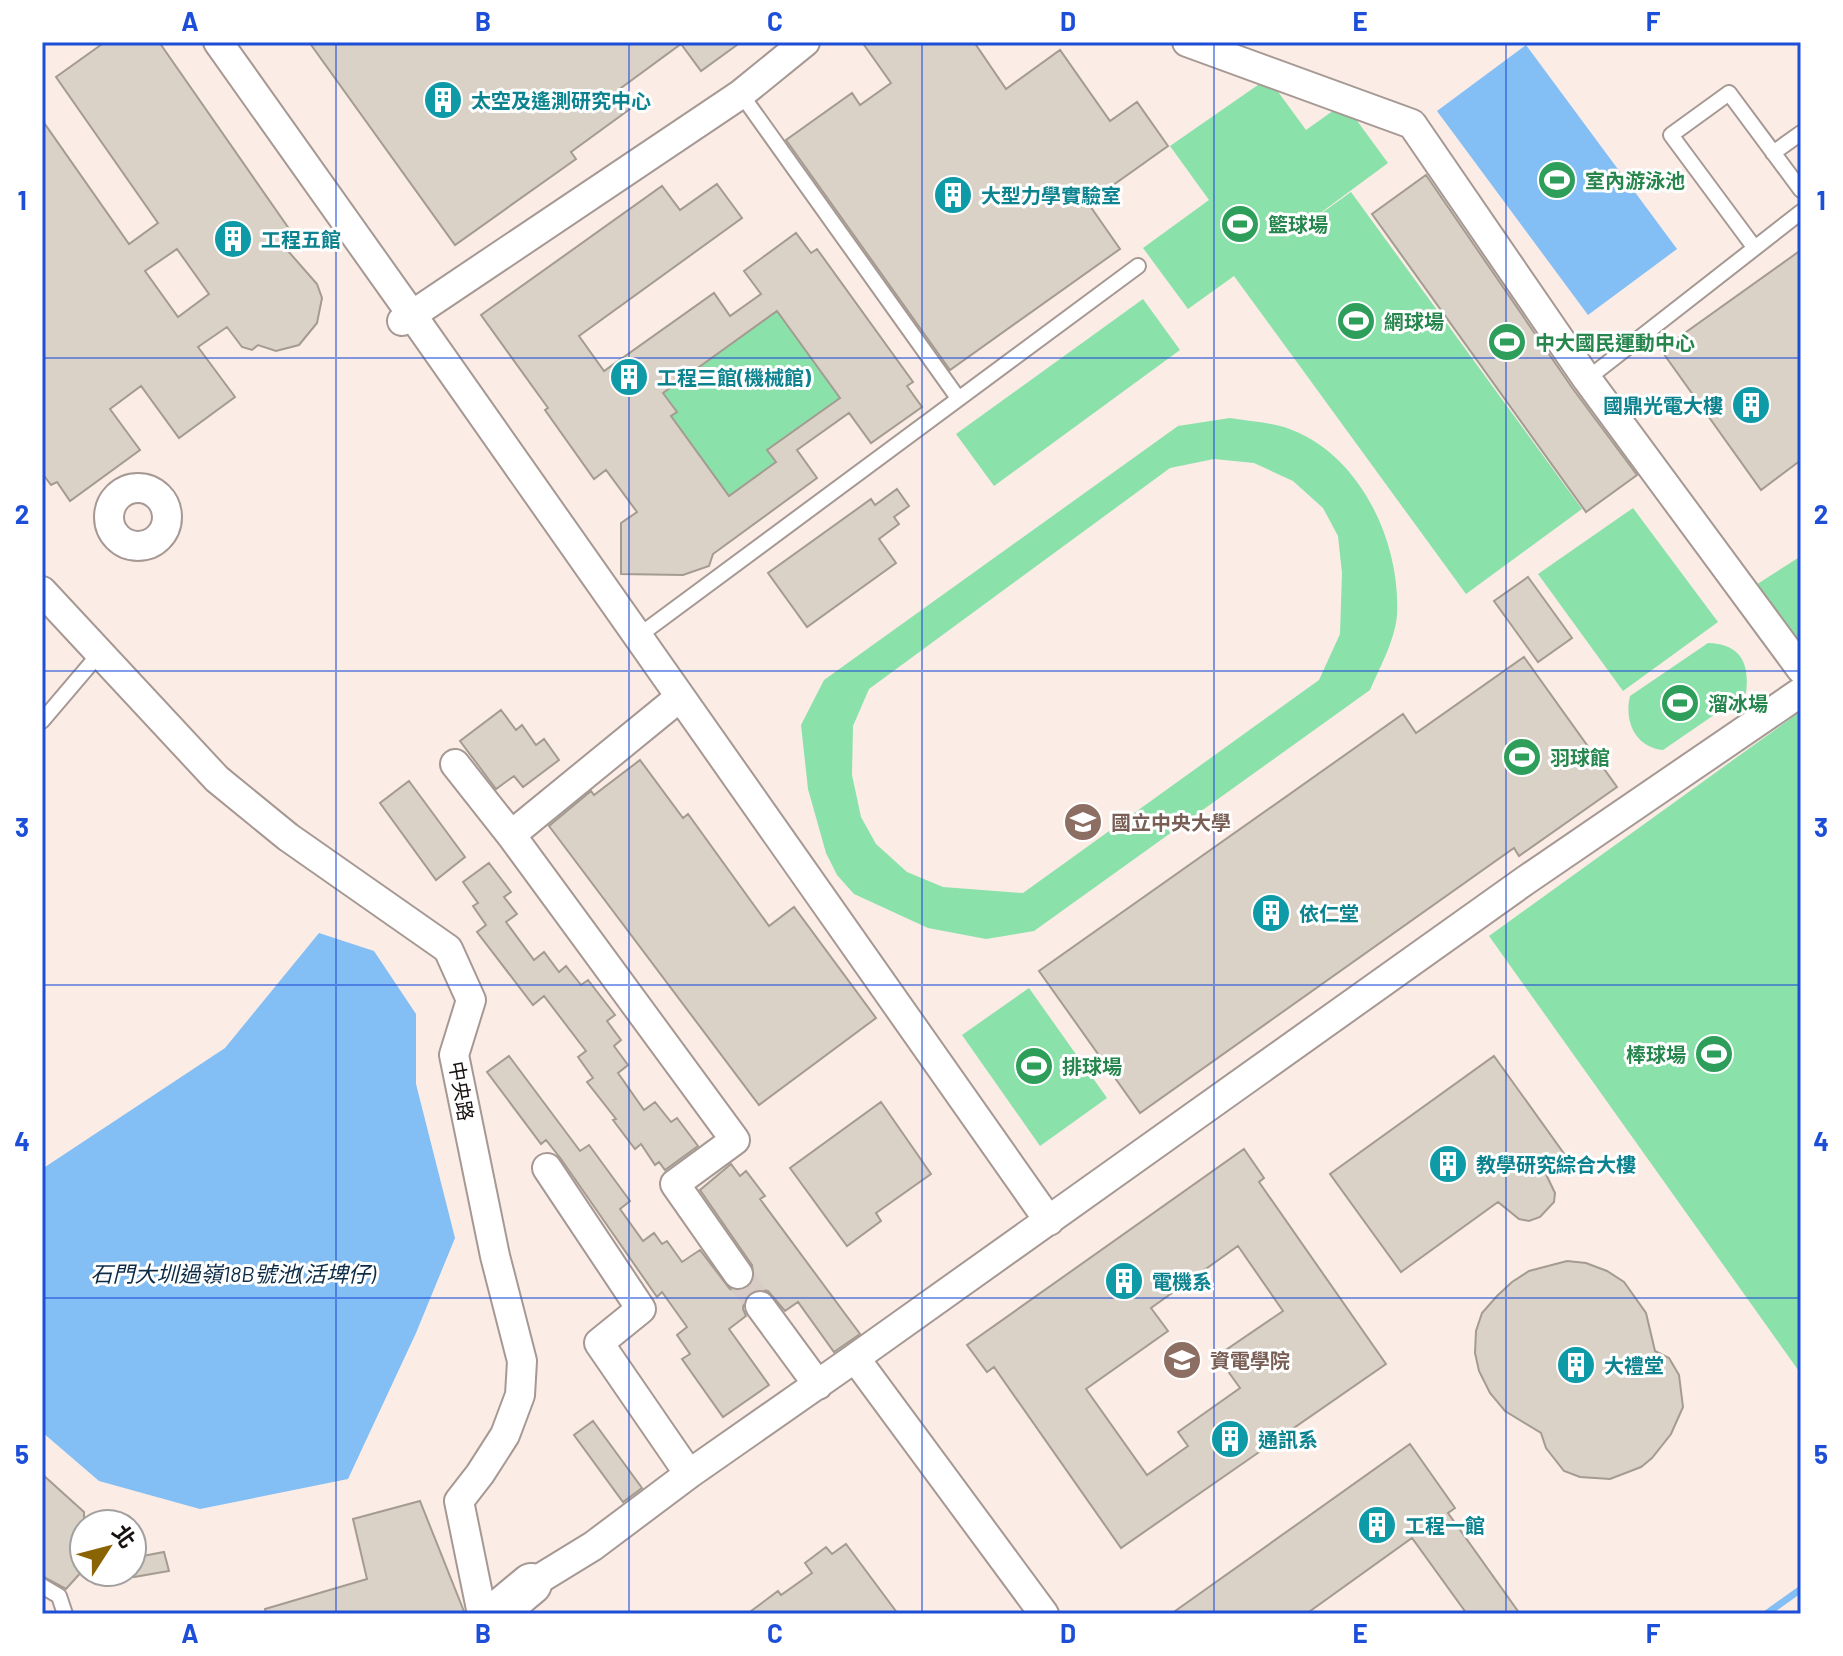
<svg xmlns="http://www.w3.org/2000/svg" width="1843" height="1656" viewBox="0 0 1843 1656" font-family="Barlow,'Noto Sans TC',sans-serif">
	<rect width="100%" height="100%" fill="#fbece6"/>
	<path fill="#8ae1a9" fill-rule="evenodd" d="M1268,78L1306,130L1344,103L1388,163L1277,245L1351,192L1582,509L1466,594L1234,276L1188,309L1143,248L1209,200L1170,146Z
		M1143,299L1180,350L994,486L956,434Z
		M777,311L840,398L768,450L776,462L718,504L723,488L671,416L677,411L670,402L653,401Z
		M1230,418C1247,421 1267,422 1284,427C1359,451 1401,541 1397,615C1395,640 1380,667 1370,690L1034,931L986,939L928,928L854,894L837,875L826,853L808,789L801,725L824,680L1178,426ZM1214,459L1254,463L1293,481L1323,508L1338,536L1342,573L1340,634L1319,680L1023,893L943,887L907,872L876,844L861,817L852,775L853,726L869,689L1170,468Z
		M1633,508L1718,622L1623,691L1538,574Z
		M1801,556V670L1745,592Z
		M1708,643C1740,644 1750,662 1746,693L1663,750C1635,747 1624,721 1630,696Z
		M1801,711V1374L1489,936Z
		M1029,988L1107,1098L1040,1146L962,1035Z"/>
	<path fill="#83bef4" d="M1526,45L1677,249L1588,315L1437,111Z
		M319,933L374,951L416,1014V1084L455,1238L416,1333L348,1479L200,1509L99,1481L42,1432V1169L225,1048Z"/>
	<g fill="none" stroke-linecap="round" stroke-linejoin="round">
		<path stroke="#83bef4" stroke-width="7" d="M1766,1614L1801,1589"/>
	</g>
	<path fill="#dbd2c7" stroke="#a49b91" stroke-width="2" fill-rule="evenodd" d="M105,42H159L299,243L288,251L317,284L322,298L317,323L299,345L276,351L258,345L252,350L242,347L227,327L198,347L235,397L179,438L141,386L110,409L140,450L70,501L57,482L51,485L42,473V120L129,244L158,223L56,77ZM177,249L209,294L178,317L145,271Z
		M309,42H741L701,71L681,44L621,88L634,106L571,152L576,159L455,245Z
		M862,42H974L1006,89L1060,50L1110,121L1137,102L1168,146L1088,203L1120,249L950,370L786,140L852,93L860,105L891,83Z
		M1426,175L1573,389L1637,475L1586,512L1372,214Z
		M717,184L742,218L579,336L604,371L714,293L730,316L761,294L744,271L796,233L811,253L817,249L913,382L907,386L922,407L871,443L849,413L797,450L817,478L713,554L709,566L683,575L621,574V523L637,512L606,470L594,479L545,410L548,408L481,315L662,186L680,210ZM777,311L840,398L767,450L776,462L729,496L671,416L677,412L663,393Z
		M1801,250V460L1761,490L1661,350Z
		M897,489L909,506L894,517L899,524L879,539L896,563L807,627L768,573L871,499L875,505Z
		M1528,577L1572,638L1538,662L1494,601Z
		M1524,657L1617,787L1519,856L1514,848L1140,1113L1039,971L1403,714L1416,733Z
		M501,710L516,730L522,725L536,745L544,739L559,760L523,787L514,776L496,789L460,741Z
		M640,760L683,818L688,814L769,926L794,907L876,1018L759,1105L549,826L591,791L594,795Z
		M409,781L465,857L436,880L380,803Z
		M489,863L511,892L504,897L517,914L506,922L534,960L544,952L559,972L566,966L581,985L588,980L615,1015L607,1021L621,1040L614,1046L628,1065L618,1073L644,1110L655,1102L671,1122L677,1118L698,1146L665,1170L659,1162L655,1165L641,1144L635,1149L613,1120L616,1119L587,1082L593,1078L578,1057L586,1051L544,996L533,1005L477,932L486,925L473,906L478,903L463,882Z
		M509,1056L580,1151L589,1145L630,1201L620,1209L643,1241L654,1233L662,1244L667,1241L682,1262L700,1250L730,1289L739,1291L747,1288L754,1280L752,1265L700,1190L731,1164L740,1176L746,1171L765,1196L760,1199L860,1334L834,1352L798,1302L785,1311L768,1291L759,1289L751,1292L744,1300L743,1309L746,1316L729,1329L769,1385L723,1417L682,1359L690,1354L677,1335L687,1327L662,1292L657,1297L561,1159L546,1140L541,1144L487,1072Z
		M1494,1056L1565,1155L1544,1170L1555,1193L1554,1202L1540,1217L1529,1221L1519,1219L1498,1202L1401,1272L1330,1174Z
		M881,1102L931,1174L876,1213L881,1221L847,1246L790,1168Z
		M1244,1149L1264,1178L1259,1182L1386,1364L1121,1548L994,1367L987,1372L967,1345ZM1238,1246L1283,1311L1217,1356L1240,1388L1178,1432L1188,1446L1147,1475L1086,1389L1168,1331L1151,1308Z
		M1567,1261L1586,1263L1607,1271L1624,1282L1646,1313L1655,1351L1669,1358L1679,1375L1683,1407L1671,1434L1652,1458L1641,1467L1610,1479L1580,1477L1564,1471L1546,1448L1541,1433L1505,1411L1490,1393L1479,1371L1475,1353L1476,1331L1482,1313L1497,1296L1512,1282L1529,1271Z
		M593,1421L642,1488L623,1502L574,1435Z
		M1410,1444L1455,1508L1448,1513L1520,1614H1467L1412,1538L1306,1614H1171Z
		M42,1474L84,1512V1569L66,1589L42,1576Z
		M420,1501L465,1614H266L265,1609L367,1579L353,1519Z
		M846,1544L898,1614H747L778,1591L781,1595L812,1573L805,1563L826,1547L832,1554Z
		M164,1552L169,1571L134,1577L132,1558Z"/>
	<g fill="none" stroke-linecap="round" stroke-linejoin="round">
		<path stroke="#d9cbc6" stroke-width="28" stroke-dasharray="28 14" stroke-linecap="butt" d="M738,1274L760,1306"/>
		<defs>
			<path id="lane" d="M741,94L958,398
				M1773,153L1801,133
				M1754,247L1671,135L1729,93L1801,190
				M1587,379L1801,212
				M637,637L1138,266
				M42,721L99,654
				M42,1586L59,1596L65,1614"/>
			<path id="street" d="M218,42L412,315L402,321
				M805,42L741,94L412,315L1049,1221
				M1187,42L1412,124L1587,379L1801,669
				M109 517a29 29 0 1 1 58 0a29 29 0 1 1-58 0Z
				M42,591L217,779L288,837L448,949L471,1000L454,1055L495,1256L522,1361L520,1395L505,1435L480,1474L459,1501L482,1614
				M455,764L511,835L680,697
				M511,835L735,1140L675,1184L738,1274
				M547,1168L641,1309L599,1343L689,1474
				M760,1306L818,1385
				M531,1584L593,1546L689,1474L855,1358
				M1044,1614L855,1358L1526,880L1801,692"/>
			<path id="secondary" d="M495,1614L531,1584"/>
		</defs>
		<use href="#lane" stroke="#a69893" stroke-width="18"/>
		<use href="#street" stroke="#a69893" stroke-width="32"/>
		<use href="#secondary" stroke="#a69893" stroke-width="44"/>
		<use href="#lane" stroke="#fff" stroke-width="14"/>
		<use href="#street" stroke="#fff" stroke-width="28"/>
		<use href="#secondary" stroke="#fff" stroke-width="40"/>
	</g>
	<path fill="none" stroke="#1d4ed8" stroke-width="2" stroke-opacity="0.55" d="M336,42V1614M629,42V1614M922,42V1614M1214,42V1614M1506,42V1614M42,358H1801M42,671H1801M42,985H1801M42,1298H1801"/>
	<defs>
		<symbol id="building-disc" viewBox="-11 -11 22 22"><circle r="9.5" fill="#0f9aa8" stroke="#fff"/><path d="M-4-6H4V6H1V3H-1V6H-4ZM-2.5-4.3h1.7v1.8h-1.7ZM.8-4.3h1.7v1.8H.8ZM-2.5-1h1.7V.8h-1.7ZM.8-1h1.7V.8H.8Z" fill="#fff"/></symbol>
		<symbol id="stadium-disc" viewBox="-11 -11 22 22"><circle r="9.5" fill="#2e9e5b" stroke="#fff"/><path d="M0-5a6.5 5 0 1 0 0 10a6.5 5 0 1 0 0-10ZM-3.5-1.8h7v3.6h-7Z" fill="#fff"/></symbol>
		<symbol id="university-disc" viewBox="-11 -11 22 22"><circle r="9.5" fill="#8d6e63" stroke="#fff"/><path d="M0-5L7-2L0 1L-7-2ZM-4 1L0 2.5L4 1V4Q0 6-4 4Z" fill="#fff"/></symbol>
	</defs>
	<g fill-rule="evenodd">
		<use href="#building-disc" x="421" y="78" width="44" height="44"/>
		<use href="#stadium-disc" x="1535" y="158" width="44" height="44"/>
		<use href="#building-disc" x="931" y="173" width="44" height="44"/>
		<use href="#stadium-disc" x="1218" y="202" width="44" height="44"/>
		<use href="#building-disc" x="211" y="217" width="44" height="44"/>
		<use href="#stadium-disc" x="1334" y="299" width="44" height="44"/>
		<use href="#stadium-disc" x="1485" y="320" width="44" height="44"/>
		<use href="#building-disc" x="607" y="355" width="44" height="44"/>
		<use href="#building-disc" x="1729" y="383" width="44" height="44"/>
		<use href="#stadium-disc" x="1658" y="681" width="44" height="44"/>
		<use href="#stadium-disc" x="1500" y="735" width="44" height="44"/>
		<use href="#university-disc" x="1061" y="800" width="44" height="44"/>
		<use href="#building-disc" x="1249" y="891" width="44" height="44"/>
		<use href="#stadium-disc" x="1692" y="1032" width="44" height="44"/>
		<use href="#stadium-disc" x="1012" y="1044" width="44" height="44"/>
		<use href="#building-disc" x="1426" y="1142" width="44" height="44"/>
		<use href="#building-disc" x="1102" y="1259" width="44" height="44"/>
		<use href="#university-disc" x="1160" y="1338" width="44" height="44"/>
		<use href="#building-disc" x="1554" y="1343" width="44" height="44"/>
		<use href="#building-disc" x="1208" y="1417" width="44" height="44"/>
		<use href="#building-disc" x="1355" y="1503" width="44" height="44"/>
	</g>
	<g text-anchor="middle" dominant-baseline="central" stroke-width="6" stroke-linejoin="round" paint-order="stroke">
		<g font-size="20" font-weight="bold" fill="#0d838f" stroke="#fff" text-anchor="start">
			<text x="471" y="100">太空及遙測研究中心</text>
			<text x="981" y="195">大型力學實驗室</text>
			<text x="261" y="239">工程五館</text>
			<text x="657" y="377">工程三館(機械館)</text>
			<text x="1723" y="405" text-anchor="end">國鼎光電大樓</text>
			<text x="1299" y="913">依仁堂</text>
			<text x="1476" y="1164">教學研究綜合大樓</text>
			<text x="1152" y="1281">電機系</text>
			<text x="1604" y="1365">大禮堂</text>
			<text x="1258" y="1439">通訊系</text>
			<text x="1405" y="1525">工程一館</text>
		</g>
		<g font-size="20" font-weight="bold" fill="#27864d" stroke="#fff" text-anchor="start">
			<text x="1585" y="180">室內游泳池</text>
			<text x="1268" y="224">籃球場</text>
			<text x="1384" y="321">網球場</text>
			<text x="1535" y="342">中大國民運動中心</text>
			<text x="1708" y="703">溜冰場</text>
			<text x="1550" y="757">羽球館</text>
			<text x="1686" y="1054" text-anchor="end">棒球場</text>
			<text x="1062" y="1066">排球場</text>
		</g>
		<g font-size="20" font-weight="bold" fill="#785e54" stroke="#fff" text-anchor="start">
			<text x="1111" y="822">國立中央大學</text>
			<text x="1210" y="1360">資電學院</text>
		</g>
		<g font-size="20" fill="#171210" stroke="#fff">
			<text transform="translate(462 1091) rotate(80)">中央路</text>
		</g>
		<g font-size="22" font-style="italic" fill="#0b2b46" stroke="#fff">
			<text x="233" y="1273">石門大圳過嶺18B號池(活埤仔)</text>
		</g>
	</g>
	<rect width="1843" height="1656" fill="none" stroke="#ffffff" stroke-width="88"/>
	<g transform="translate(108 1548) rotate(54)"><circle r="38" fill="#ffffff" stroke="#a2a09f" stroke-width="2"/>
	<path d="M0-6L14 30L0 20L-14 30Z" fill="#8a6403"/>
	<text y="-12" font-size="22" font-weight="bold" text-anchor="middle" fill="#171210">北</text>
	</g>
	<rect x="44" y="44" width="1755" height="1568" fill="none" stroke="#1d4ed8" stroke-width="3"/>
	<g font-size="26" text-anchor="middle" font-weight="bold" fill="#1d4ed8">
		<text x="190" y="31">A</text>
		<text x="483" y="31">B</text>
		<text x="775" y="31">C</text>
		<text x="1068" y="31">D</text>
		<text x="1360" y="31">E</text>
		<text x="1653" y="31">F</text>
		<text x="22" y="210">1</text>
		<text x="1821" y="210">1</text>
		<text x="22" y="524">2</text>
		<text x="1821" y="524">2</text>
		<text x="22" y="837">3</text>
		<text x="1821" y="837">3</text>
		<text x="22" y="1151">4</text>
		<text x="1821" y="1151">4</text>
		<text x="22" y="1464">5</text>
		<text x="1821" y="1464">5</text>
		<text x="190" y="1643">A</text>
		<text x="483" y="1643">B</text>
		<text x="775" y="1643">C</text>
		<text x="1068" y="1643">D</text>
		<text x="1360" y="1643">E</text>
		<text x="1653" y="1643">F</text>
	</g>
</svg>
